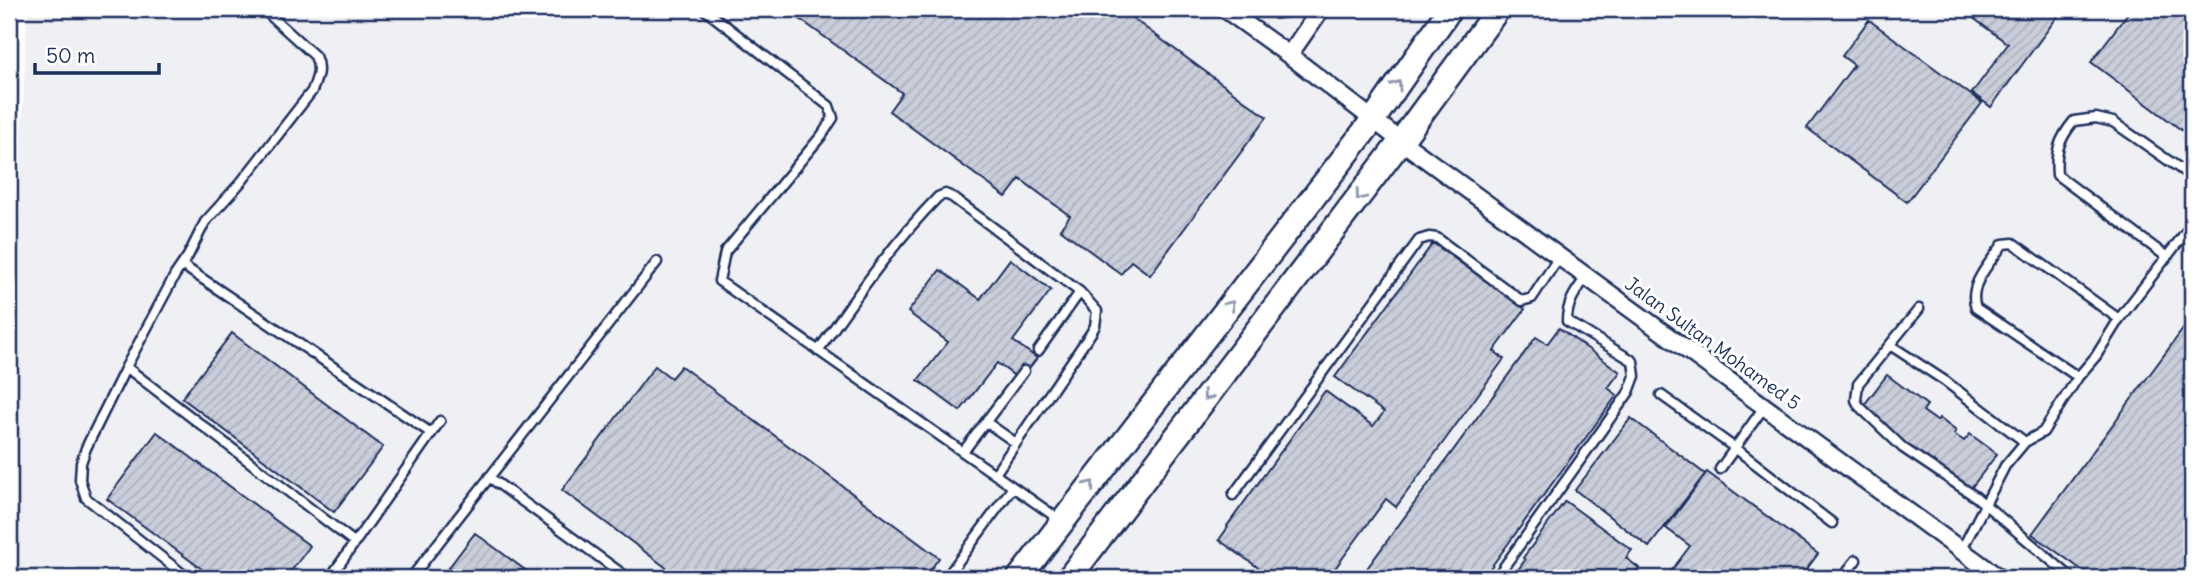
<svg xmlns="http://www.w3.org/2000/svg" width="2201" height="587" viewBox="0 0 2201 587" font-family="Delius,sans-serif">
	<defs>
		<pattern id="building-hatch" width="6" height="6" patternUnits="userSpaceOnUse" patternTransform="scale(1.75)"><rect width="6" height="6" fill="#caceda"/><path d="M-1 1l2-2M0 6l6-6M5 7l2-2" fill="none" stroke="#adb1be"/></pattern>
	</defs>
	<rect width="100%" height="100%" fill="#fff"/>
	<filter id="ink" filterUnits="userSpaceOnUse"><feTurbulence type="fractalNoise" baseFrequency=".0143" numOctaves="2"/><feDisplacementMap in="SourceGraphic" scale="14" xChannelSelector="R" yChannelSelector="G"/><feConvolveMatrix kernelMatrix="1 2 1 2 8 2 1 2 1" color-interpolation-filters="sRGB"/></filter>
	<g filter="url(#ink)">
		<path fill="#eff0f4" d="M27,9H2192V578H12L21,160Z"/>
		<path fill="url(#building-hatch)" stroke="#1b2f5e" stroke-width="2" d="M786,9H1120L1267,117L1150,275L1131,261L1121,274L1060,229L1070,216L1020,179L1006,197L889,111L902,93Z
			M1261,9H1297L1291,17L1275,19Z
			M1972,9H2063L1991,107L1972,93L2008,44L1968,14Z
			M2131,9H2192V138L2091,62Z
			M1869,20L1982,103L1907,202L1807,128L1854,65L1842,56Z
			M1433,243L1525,309L1494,351L1504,359L1396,507L1386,499L1328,578H1273L1219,540L1228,527L1227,526L1325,391L1373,426L1384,412L1335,377Z
			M1010,259L1051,290L1013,341L1037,358L1020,380L997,363L960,411L918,380L948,342L908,312L940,270L980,299Z
			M2192,317V578H2093L2032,534Z
			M1559,328L1620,372L1608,388L1617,395L1483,578H1360L1536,337L1547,344Z
			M232,333L383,447L334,512L182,398Z
			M655,366L671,378L681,366L939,558L924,578H680L562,490Z
			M1887,375L1927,405L1923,411L1937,421L1939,418L1956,431L1954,434L1964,441L1970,434L1997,454L1968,492L1861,409Z
			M1631,418L1705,474L1649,547L1575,490Z
			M157,432L310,546L286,578H214L107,499Z
			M1707,472L1818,554L1800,578H1666L1690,546L1666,528Z
			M1565,501L1632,550L1626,558L1639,568L1632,578H1512L1525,560L1523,558Z
			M475,533L536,578H441Z"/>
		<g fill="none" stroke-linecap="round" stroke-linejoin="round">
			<defs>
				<path id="lane" d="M704,9L829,106L833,118L822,135L725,252L719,281L1060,520
					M2167,257L2057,175C2055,152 2059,139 2074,121L2096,118L2113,122L2192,177
					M182,265L431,433
					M1919,309L1858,384L1856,400L1859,406L1903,448L1976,497L2072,578
					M1890,345L1945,381L2025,442
					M818,351C856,297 892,244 938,197L945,194L952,197L1080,292L1097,311L1095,326L1091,333L995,474
					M1038,351L1080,292
					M126,367L354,542
					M2078,377L1976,308C1967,285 1991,262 2003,244L2013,243L2119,319
					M1661,395L1735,448L1832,523
					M986,422L1016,443
					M963,452L1024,371
					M1720,469L1764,407
					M489,477L628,578
					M1233,495L1419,240L1429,237L1437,238L1522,301L1532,298L1559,257
					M1961,551L2005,466L2025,442L2043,432L2078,377L2096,356L2119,319L2192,224
					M188,578L86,498L80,480L81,463L86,448L126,367L175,275L188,256L205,222L242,181L312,91C317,78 321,69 315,56L263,9
					M330,578L440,421
					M411,578L657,262
					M946,578L1013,487
					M1496,578L1629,392L1635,376L1633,361L1567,321C1567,302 1576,291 1587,276
					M1842,578L1856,560
					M1976,578L1985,567"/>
				<path id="street" d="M1225,9L1289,55L1401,141L1999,578
					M1289,55L1321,9"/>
				<path id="secondary" d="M1019,578L1373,120L1450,9
					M1069,578L1401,141L1498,9"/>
			</defs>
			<use href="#lane" stroke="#1b2f5e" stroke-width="13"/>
			<use href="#street" stroke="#1b2f5e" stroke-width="21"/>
			<use href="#secondary" stroke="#1b2f5e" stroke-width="28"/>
			<use href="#lane" stroke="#fff" stroke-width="8"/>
			<use href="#street" stroke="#fff" stroke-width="16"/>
			<use href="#secondary" stroke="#fff" stroke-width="23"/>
		</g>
		<defs><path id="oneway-chevron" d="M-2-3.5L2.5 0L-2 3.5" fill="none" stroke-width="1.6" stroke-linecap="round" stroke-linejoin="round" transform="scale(1.75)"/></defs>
		<g stroke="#8d97ae">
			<use href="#oneway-chevron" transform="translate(1397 85) rotate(-55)"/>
			<use href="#oneway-chevron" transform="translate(1360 196) rotate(127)"/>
			<use href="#oneway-chevron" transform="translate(1230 305) rotate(-52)"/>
			<use href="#oneway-chevron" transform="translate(1207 396) rotate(127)"/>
			<use href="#oneway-chevron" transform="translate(1090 485) rotate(-52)"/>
		</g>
	</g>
	<g text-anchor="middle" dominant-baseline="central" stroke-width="6" stroke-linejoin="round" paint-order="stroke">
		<g font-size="19" fill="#1b2f5e" stroke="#fff">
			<text transform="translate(1713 343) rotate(36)">Jalan Sultan Mohamed 5</text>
		</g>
	</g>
	<rect width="2201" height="587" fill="none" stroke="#fff" stroke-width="35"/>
	<rect x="18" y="18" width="2166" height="552" fill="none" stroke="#1b2f5e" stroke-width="2.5" filter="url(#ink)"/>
	<path d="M35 63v10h124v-10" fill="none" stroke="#1b2f5e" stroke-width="3.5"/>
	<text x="46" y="63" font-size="21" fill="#1b2f5e" stroke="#ffffff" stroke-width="5" paint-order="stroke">50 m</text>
</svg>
